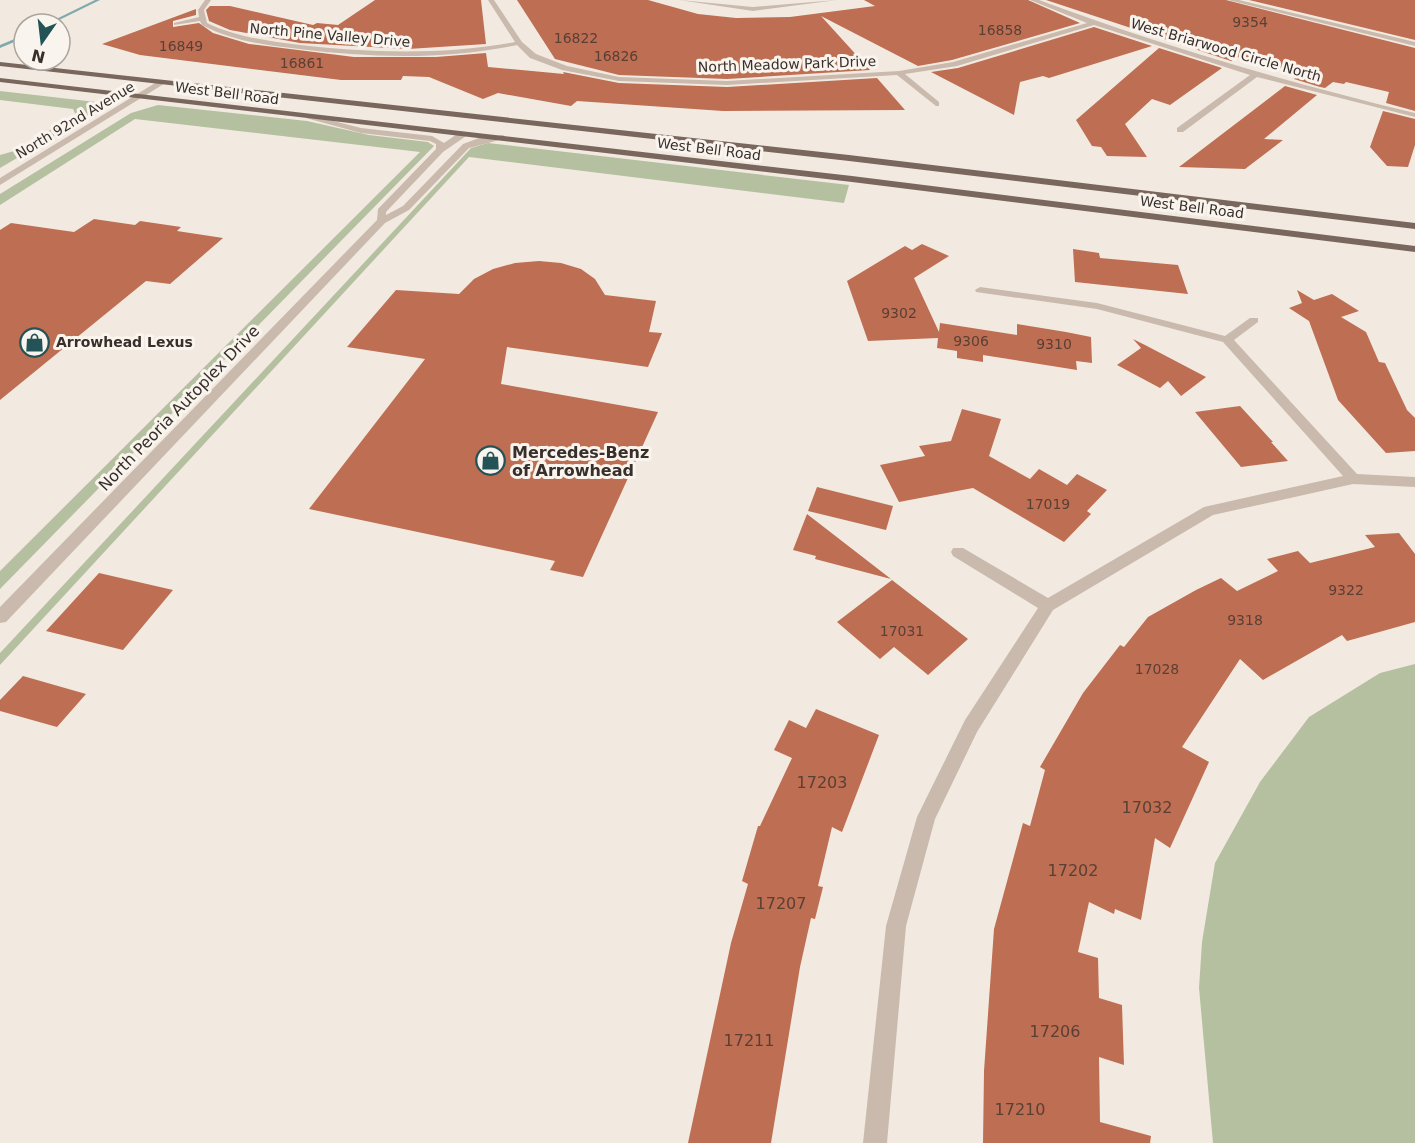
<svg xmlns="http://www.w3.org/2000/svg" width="1415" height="1143" viewBox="0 0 1415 1143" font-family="'DejaVu Sans',sans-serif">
	<rect width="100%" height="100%" fill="#f2eae0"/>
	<path fill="#b5c0a1" d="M0,91L96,102L100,106L99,110L0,168V155L14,151L76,115L73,109L0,100Z
		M158,105L307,121L369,135L428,142L434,146L0,589V571L420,152L135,119L0,205V194L131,113Z
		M488,143L849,185L844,203L469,157L0,665V653L471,148Z
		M1415,664V1143H1213L1199,988L1202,942L1215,863L1260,782L1309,717L1380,673Z"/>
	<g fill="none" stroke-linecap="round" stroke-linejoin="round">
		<path fill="#81aaad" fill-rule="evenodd" d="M95,0H100L51,24H46Z
			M24,35V38L0,48V45Z"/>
	</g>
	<path fill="#be6e52" d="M375,0H481L486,44L408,49L300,43L230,30L209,21L206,10L210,6H230L313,25L317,23L338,25Z
		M517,0H648L698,14L736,18L790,17L875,6L864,0H1028L1080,23L952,60L918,66L821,16L870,70L727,79L619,75L555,59Z
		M1046,0H1226L1415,48V111L1386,103L1389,92L1346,82L1344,84L1333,82L1325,88L1320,87L1294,79L1302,73L1237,57L1231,61Z
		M1249,0H1415V40Z
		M196,9V15L173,21V27L199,23L213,33L249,44L354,57H436L486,53L488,67L564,74L563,72L619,83L727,87L877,78L905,110L723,111L577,101L571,106L498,93L483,99L429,77L403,76L401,80H341L140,55L102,44Z
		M1094,27L1152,46L1049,78L1043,76L1020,82L1014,115L931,72L958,68Z
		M1159,48L1222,68L1170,105L1152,99L1125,124L1147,157L1107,156L1101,147L1092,146L1076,120Z
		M1285,86L1317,95L1264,139L1283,140L1245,169L1179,167Z
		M1383,111L1415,119V145L1408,167L1387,166L1370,147Z
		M94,219L135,225L140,221L181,227L177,231L223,238L170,284L146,281L0,400V230L11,223L74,232Z
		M922,244L949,256L914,278L939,332L940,323L1017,335V324L1066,332L1091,337L1092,363L1076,361L1077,370L983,355V362L957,358V351L937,348L938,338L868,341L847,281L905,246L912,250Z
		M1073,249L1099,253L1100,258L1178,265L1188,294L1075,282Z
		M539,261L561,263L581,269L595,279L605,295L656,301L649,332L662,333L648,367L507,347L501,384L658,412L583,577L550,570L555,561L309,509L425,359L347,347L396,290L459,294L474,279L493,269L515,263Z
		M1297,290L1314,300L1332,294L1359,311L1341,317L1366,332L1379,362L1385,363L1407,410L1415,418V451L1386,453L1338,400L1309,321L1289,308L1302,303Z
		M1133,339L1145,345L1206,377L1181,396L1168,381L1160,388L1117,365L1141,348Z
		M1240,406L1273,442H1271L1288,461L1241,467L1195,412Z
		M962,409L1001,419L989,456L1030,479L1039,469L1067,485L1077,474L1107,490L1087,511L1091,514L1064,542L973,488L899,502L880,465L925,456L919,446L951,441Z
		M817,487L893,506L886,530L808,511Z
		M807,514L891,579L815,559L816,556L793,550Z
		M1399,533L1415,554V622L1347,641L1342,635L1263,680L1240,659L1182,747L1209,762L1170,848L1155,838L1141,920L1115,909L1114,914L1089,902L1078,952L1098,958L1099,998L1122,1005L1124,1065L1099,1057L1100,1122L1151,1136L1150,1143H983L984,1071L994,929L1023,823L1030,826L1045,770L1040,767L1083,693L1120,645L1124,647L1148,617L1196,590L1221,578L1237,591L1278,571L1267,559L1298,551L1310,563L1375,547L1365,535Z
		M99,573L173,590L123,650L46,631Z
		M892,580L968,639L928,675L894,647L880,659L837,622Z
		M23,676L86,694L57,727L0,711V700Z
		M816,709L879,735L842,832L832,827L818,886L823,887L815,919L811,918L800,967L771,1143H688L731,943L748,884L742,881L758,826H760L792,758L774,750L789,720L806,728Z"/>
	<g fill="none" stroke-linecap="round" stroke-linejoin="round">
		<path fill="#c9baad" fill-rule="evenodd" d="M205,0H211L204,10L207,23C236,37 268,41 300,45C372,53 444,55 515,42L488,0H494L522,42L536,54L567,66L619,77L727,81L899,71L953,62L1087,23L1030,0H1039C1162,46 1287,82 1415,113V117L1257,77L1183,132H1177V128L1250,75L1094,25L957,66L905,74L939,102V106H936L897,75L727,85L619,81L562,70L530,58L517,45C445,60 372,58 299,49C265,45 232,41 202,25L200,21L174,25V23L199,17L198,10Z
			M679,0L753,7L837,0L753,11Z
			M1228,0H1239L1415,42V46Z
			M160,80L167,82L0,185V178Z
			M306,114L361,128L432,136L444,143L460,132H466V136L443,152L386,212V215L403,206L463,144L479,138L503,135L507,138L469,148L409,210L385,223L6,622L0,623V607L377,220L378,209L436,149V144L430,141L361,133L306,118Z
			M980,287L1097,303L1225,336L1250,318H1258V322L1234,340L1357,474L1415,477V487L1353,484L1213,515L1053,610L977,732L935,819L906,926L887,1143H863L886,926L917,817L965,720L1038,608L953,556L951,552L953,548H963L1048,598L1204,507L1343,476L1223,342L1097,309L976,292L975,290Z"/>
		<path fill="#79675d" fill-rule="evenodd" d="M0,62L849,155L1415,223V229L849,161L0,66Z
			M0,78L852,176L1415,246V252L852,182L0,82Z"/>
	</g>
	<defs>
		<symbol id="shop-ring" viewBox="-11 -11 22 22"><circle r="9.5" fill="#f9f4ed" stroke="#235357" stroke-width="1.5"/><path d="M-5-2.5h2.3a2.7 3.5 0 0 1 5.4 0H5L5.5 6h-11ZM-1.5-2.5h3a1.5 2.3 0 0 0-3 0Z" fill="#235357"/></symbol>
	</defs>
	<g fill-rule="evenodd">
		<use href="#shop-ring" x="18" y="326" width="33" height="33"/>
		<use href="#shop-ring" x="474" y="444" width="33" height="33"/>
	</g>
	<g text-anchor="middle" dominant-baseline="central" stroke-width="6" stroke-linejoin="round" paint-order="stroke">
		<g font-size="14" fill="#5a3f35">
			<text x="1250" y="22">9354</text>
			<text x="1000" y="30">16858</text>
			<text x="576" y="38">16822</text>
			<text x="181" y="46">16849</text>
			<text x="616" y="56">16826</text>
			<text x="302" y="63">16861</text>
			<text x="899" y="313">9302</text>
			<text x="971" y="341">9306</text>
			<text x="1054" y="344">9310</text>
			<text x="1048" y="504">17019</text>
			<text x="1346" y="590">9322</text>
			<text x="1245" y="620">9318</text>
			<text x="902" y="631">17031</text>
			<text x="1157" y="669">17028</text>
		</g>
		<g font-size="14" fill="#382f2b" stroke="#f9f4ed">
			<text transform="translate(330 35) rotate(5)">North Pine Valley Drive</text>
			<text transform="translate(1226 50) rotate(16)">West Briarwood Circle North</text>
			<text transform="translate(787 64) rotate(-2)">North Meadow Park Drive</text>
			<text transform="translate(227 93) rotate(7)">West Bell Road</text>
			<text transform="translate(75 120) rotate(-31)">North 92nd Avenue</text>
			<text transform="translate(709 149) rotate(7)">West Bell Road</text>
			<text transform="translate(1192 207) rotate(7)">West Bell Road</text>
		</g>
		<g font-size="14" font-weight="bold" fill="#382f2b" stroke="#f9f4ed" text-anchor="start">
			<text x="56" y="342">Arrowhead Lexus</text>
		</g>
		<g font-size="16" fill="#382f2b" stroke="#f9f4ed">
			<text transform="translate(179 408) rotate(-46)">North Peoria Autoplex Drive</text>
		</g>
		<g font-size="16" font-weight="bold" fill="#382f2b" stroke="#f9f4ed" text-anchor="start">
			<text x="512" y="452">Mercedes-Benz<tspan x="512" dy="18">of Arrowhead</tspan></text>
		</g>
		<g font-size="16" fill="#5a3f35">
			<text x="822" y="782">17203</text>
			<text x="1147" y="807">17032</text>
			<text x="1073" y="870">17202</text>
			<text x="781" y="903">17207</text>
			<text x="1055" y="1031">17206</text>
			<text x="749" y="1040">17211</text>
			<text x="1020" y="1109">17210</text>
		</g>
	</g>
	<g transform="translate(42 42) rotate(194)"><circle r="28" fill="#f9f4ed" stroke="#aca59f" stroke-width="1.5"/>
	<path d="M0-4.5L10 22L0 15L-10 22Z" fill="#235357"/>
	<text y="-9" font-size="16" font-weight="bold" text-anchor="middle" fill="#382f2b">N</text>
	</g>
</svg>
